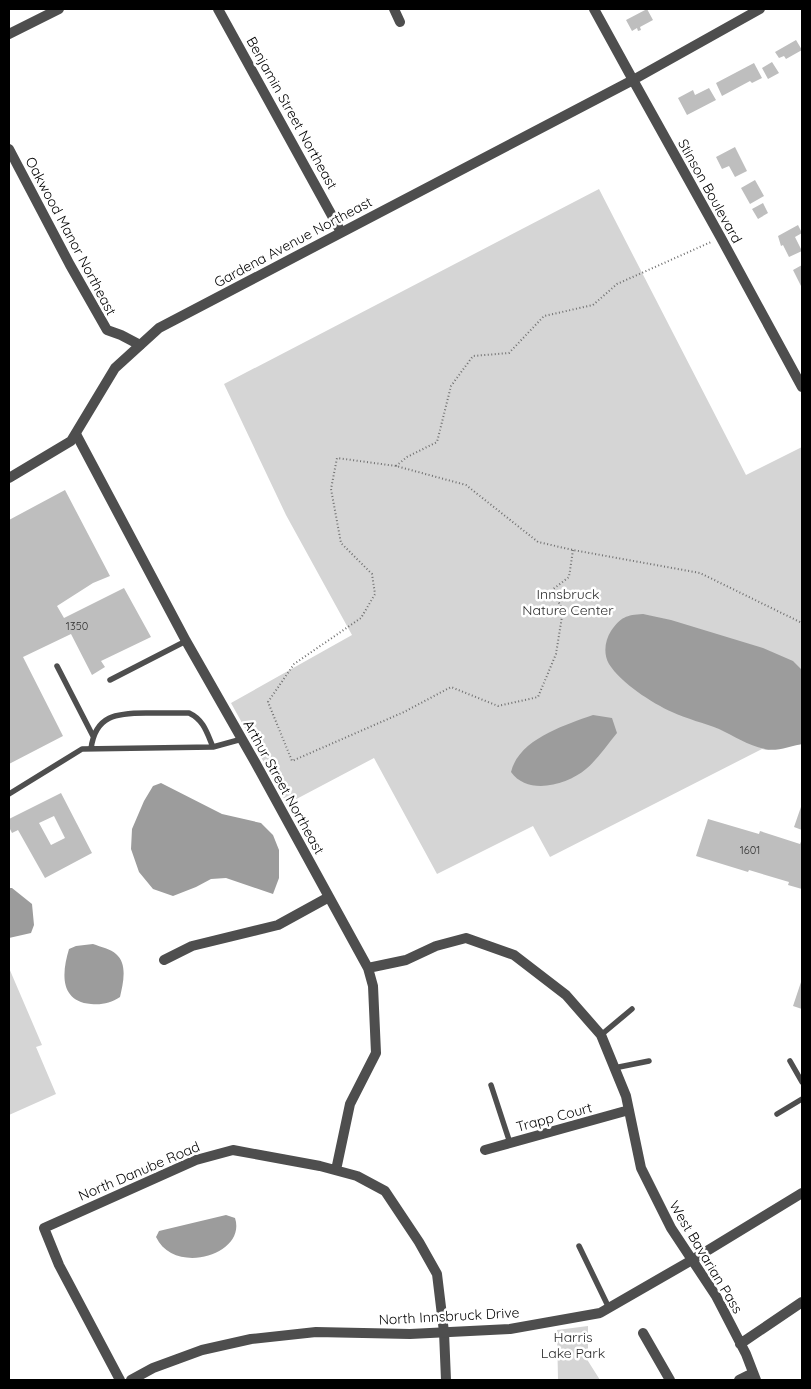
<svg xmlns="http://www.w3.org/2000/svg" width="811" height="1389" viewBox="0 0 811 1389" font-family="Quicksand,sans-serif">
	<rect width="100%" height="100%" fill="#fff"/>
	<path fill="#d5d5d5" d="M599,189L746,475L802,447V744L766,750L762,749L550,857L533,826L437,874L374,758L287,804L231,703L352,635L286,515L224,384Z
		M9,968L42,1045L36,1047L56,1094L9,1115Z
		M588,1326V1361L600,1380H558L557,1330Z"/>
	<path fill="#9c9c9c" d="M643,614L671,620L763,648L793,661L802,670V744C791,746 776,752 765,749C749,746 734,736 719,729C704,723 687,719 672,712C652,703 621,683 609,664C603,654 605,640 611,631C621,617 626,615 643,614Z
		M593,715L612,718L617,733C607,745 597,760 586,769C567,785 528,796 511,772C519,739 565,725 593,715Z
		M161,783L222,814L261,823L273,835L279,850V878L273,894L226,878L211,879L196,887L173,896L153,889L139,872L131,849L132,829L144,801L153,786Z
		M9,888H12L32,904L34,925L31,933L9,938Z
		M93,944C101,947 111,949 116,954C128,964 123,984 120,997C111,1003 102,1005 91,1004C59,1001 62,972 69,949L76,946Z
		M226,1215L235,1218C247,1255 174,1276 156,1237L159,1231Z"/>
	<path fill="#bebebe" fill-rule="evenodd" d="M647,9L653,20L640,27L641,30L638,31L637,28L632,31L626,20Z
		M796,40L802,50L786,59L784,56L779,58L775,52Z
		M772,62L779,73L768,79L762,68Z
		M754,63L762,78L752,83L750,81L722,96L716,83Z
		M709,88L716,100L687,115L678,98L693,90L695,95Z
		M735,147L747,171L735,177L729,166L722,169L716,157Z
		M755,180L764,196L750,204L741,188Z
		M763,203L768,213L758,219L752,209Z
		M798,225L802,233L795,237L802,251L789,257L783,245L781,246L778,236Z
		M802,265V285L801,286L793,270Z
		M65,490L110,576L93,583L57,606L64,618L124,588L151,637L101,661L105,667L92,675L71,634L23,657L63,736L9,764V520Z
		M61,793L92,853L45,878L18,830L12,833L9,827V819ZM54,816L65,838L51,845L39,823Z
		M802,804V830L794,827Z
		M708,819L759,834L760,831L800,844L802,839V889L788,885L789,882L749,870L748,872L696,856Z
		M802,979V1009L793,1006Z"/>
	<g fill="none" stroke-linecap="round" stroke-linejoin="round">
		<path stroke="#707070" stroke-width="2" stroke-dasharray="1 2.5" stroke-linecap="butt" d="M396,466L407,457L437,442L451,386L473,356L509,353L544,316L593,305L617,284L711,242
			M573,550L569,577L552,590L563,610L556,654L538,697L498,706L451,687L404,712L292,761L268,702L294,664L361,618L375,594L372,574L341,543L331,489L337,458L396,466L466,485L538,542L573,550L700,573L802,623"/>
		<path stroke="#4e4e4e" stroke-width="5.5" d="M57,666L93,736
			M110,680L186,641
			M91,749C95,715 117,713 146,713C160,713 175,713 189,713C204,720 207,733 213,747
			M9,794L82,749L213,747L242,739
			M601,1035L632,1009
			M790,1061L802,1082
			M614,1068L649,1061
			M491,1085L510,1143
			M777,1114L802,1099
			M579,1246L609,1308"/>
		<path stroke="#4e4e4e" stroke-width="10" d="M218,9L341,232
			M394,9L400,22
			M760,9L633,80L721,238L802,387
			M9,34L59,9
			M9,149L70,265L107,330L121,335L140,345
			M76,434L186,641L255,762L368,968L373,986L376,1053L350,1104L336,1170
			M164,960L192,946L278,925L329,897
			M368,968L406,960L436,946L466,938L514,955L566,995L601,1035L626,1096L641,1168L671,1228L716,1296L746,1354L756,1380
			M485,1150L629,1110
			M643,1333L670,1380
			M740,1344L802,1302
			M120,1380L59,1265L44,1228L196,1160L233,1150L320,1166L357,1176L385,1191L419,1242L437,1274L444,1332L446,1380
			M739,1380L753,1373"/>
		<path stroke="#4e4e4e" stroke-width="10" d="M9,478L71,441L115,368L159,328L633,80L594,9
			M131,1380L153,1368L202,1350L251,1339L316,1332L410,1334L510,1329L600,1313L692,1260L802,1193"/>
	</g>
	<g text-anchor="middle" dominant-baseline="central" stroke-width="5" stroke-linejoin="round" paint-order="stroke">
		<g font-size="11" fill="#303030">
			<text x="77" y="626">1350</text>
			<text x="750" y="850">1601</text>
		</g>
		<g font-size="14" fill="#000" stroke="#fff">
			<text transform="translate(292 113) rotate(61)">Benjamin Street Northeast</text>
			<text transform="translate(710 191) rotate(61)">Stinson Boulevard</text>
			<text transform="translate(71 236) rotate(62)">Oakwood Manor Northeast</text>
			<text transform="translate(293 242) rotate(-28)">Gardena Avenue Northeast</text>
			<text transform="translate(284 787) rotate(61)">Arthur Street Northeast</text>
			<text transform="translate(554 1117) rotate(-15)">Trapp Court</text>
			<text transform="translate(139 1171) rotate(-23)">North Danube Road</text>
			<text transform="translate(706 1257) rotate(59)">West Bavarian Pass</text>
			<text transform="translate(449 1316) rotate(-3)">North Innsbruck Drive</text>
		</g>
		<g font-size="14" fill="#2c2c2c" stroke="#fff">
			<text x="568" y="594">Innsbruck<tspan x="568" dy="16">Nature Center</tspan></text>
			<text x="573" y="1337">Harris<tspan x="573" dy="16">Lake Park</tspan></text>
		</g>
	</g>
	<rect width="811" height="1389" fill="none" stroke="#000000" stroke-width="20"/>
</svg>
